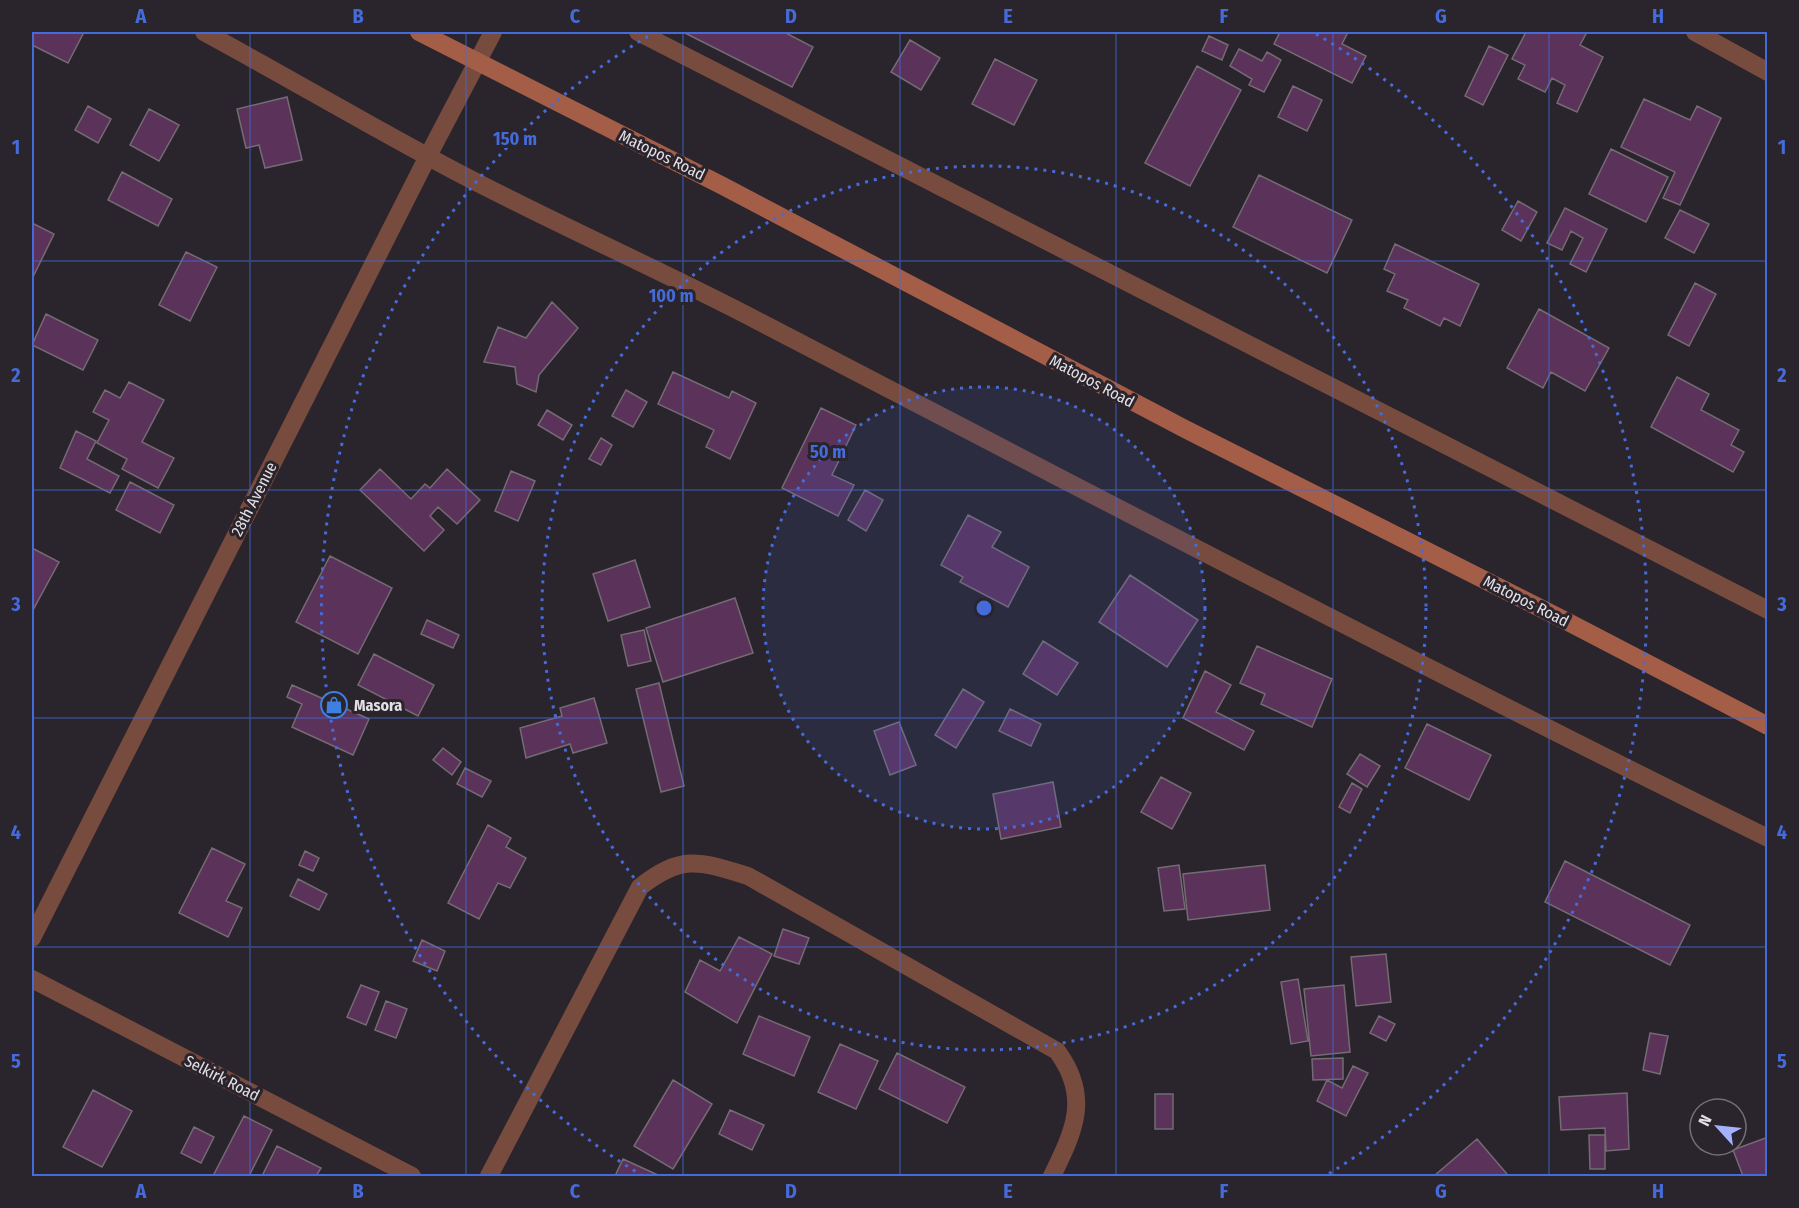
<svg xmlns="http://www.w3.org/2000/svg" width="1799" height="1208" viewBox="0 0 1799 1208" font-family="'Fira Sans Condensed',sans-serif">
	<rect width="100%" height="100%" fill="#2a242c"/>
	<path fill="#5b325a" stroke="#746b73" stroke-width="1.5" d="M33,32H84L68,63L32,45Z
		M683,32H784L813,47L792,87Z
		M1280,32H1343L1347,34L1342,44L1366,56L1352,83L1274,44Z
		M1526,32H1587L1580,45L1603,57L1577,112L1557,103L1565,85L1552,78L1545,92L1518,79L1525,65L1512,59Z
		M1209,36L1228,45L1222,60L1202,51Z
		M910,40L940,58L921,90L891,72Z
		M1489,46L1508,55L1483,105L1465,96Z
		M1239,49L1262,61L1267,52L1281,60L1264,92L1249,85L1252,79L1230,66Z
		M995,59L1037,80L1014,125L972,104Z
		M1197,66L1241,90L1190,186L1145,163Z
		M1293,86L1322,100L1307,131L1278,117Z
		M287,97L302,160L265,168L259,145L246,148L237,109Z
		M1644,99L1690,120L1697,106L1721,118L1680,205L1663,198L1675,172L1621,147Z
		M88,106L111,119L98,143L75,130Z
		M149,109L179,125L159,161L130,145Z
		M1611,149L1668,177L1646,222L1589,194Z
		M122,172L172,199L158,226L108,200Z
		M1259,175L1352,220L1327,273L1233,227Z
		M1518,201L1537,212L1521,241L1502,230Z
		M1565,208L1607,229L1586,272L1570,264L1583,238L1571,231L1562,250L1547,243Z
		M1680,210L1709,224L1694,253L1665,238Z
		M32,223L54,234L32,279Z
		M1395,244L1479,284L1460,326L1444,318L1440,326L1404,308L1408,300L1387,291L1395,274L1384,269Z
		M186,252L217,267L190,321L159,305Z
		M1695,283L1716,294L1689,346L1668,335Z
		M552,302L578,328L539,375L536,392L517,384L515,367L484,362L498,327L526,338Z
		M1539,309L1609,348L1585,391L1551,372L1543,388L1507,368Z
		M46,314L98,340L83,370L32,345Z
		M673,372L729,398L732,391L756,403L730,459L706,447L714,430L658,404Z
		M1677,377L1709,394L1701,410L1739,430L1731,445L1744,452L1733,472L1651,427Z
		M129,382L164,400L142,442L174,458L158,488L122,469L127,459L97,443L109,420L93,412L105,390L120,398Z
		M626,390L647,402L633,427L612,416Z
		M821,408L856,425L832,475L854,485L838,516L782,488Z
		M547,410L572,425L563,440L538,425Z
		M76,431L96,441L87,459L119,476L110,493L60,468Z
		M601,438L612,445L601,465L589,459Z
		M380,469L411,499L425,484L430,488L447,469L480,500L457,524L438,507L430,516L444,530L424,551L360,490Z
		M511,471L535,481L518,521L495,511Z
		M130,482L174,505L160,533L116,510Z
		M865,490L883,500L866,531L848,520Z
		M968,515L1001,532L992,547L1029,567L1008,607L960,582L963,577L941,565Z
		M32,548L59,562L33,610L32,609Z
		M330,556L392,588L358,654L296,622Z
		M635,560L650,607L608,621L593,574Z
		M1130,575L1198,620L1167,667L1099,622Z
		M735,598L753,653L663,682L646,628Z
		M427,620L459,635L453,648L421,634Z
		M644,630L651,661L628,666L621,635Z
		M1043,641L1078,663L1057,695L1023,674Z
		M1257,646L1332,679L1312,727L1261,704L1265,694L1240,683Z
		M374,654L434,685L418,716L358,685Z
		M1205,671L1231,685L1216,712L1254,731L1244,750L1183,718Z
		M659,683L684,786L661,792L636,689Z
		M292,685L369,719L353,755L292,727L302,704L287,697Z
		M963,689L984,702L956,748L935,735Z
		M594,698L607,743L573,753L570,744L526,758L520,728L562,716L560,708Z
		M1010,709L1041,724L1031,746L999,731Z
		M899,722L916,765L890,775L874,731Z
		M1427,724L1491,755L1469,800L1405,768Z
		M443,748L461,762L452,775L433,760Z
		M1360,754L1380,766L1367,787L1347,774Z
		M465,768L491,781L482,797L457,784Z
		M1161,777L1191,793L1172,829L1141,812Z
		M1053,782L1061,827L1001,839L993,794Z
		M1352,783L1362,789L1350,813L1339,807Z
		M488,825L511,838L506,847L526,858L510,888L498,883L479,919L448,903Z
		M212,848L245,864L226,901L242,908L228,937L179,913Z
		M305,851L319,858L313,871L299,865Z
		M1565,861L1690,925L1670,965L1545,902Z
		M1179,865L1185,909L1164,911L1158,868Z
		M1265,865L1270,910L1188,920L1183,874Z
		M298,879L327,894L319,910L290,896Z
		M783,929L809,938L799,964L774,956Z
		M739,937L772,954L737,1023L685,992L700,960L720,971Z
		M422,940L445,951L437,971L413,961Z
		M1386,954L1391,1002L1356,1006L1351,957Z
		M1298,979L1308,1041L1291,1044L1281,982Z
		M361,985L379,992L366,1025L347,1017Z
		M1344,985L1350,1052L1311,1056L1304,989Z
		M386,1001L407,1009L396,1038L375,1030Z
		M759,1016L810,1037L794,1076L743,1054Z
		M1379,1016L1395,1024L1386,1041L1370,1033Z
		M1650,1033L1668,1036L1660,1074L1643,1070Z
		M840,1044L878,1061L856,1109L818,1092Z
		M897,1053L965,1087L947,1123L879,1089Z
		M1343,1058V1079L1313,1080L1312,1059Z
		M1353,1066L1368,1073L1346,1116L1317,1101L1327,1080L1342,1088Z
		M673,1080L712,1104L673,1169L634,1146Z
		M93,1090L132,1111L102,1167L63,1147Z
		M1627,1093L1629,1149L1606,1151L1605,1128L1561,1130L1559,1097Z
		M1155,1094H1173V1129H1155Z
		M730,1110L764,1125L752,1150L719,1134Z
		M244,1116L272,1130L249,1176H213Z
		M194,1127L214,1137L201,1163L181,1153Z
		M1589,1135H1605V1169H1590Z
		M1768,1137V1176H1743L1733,1150Z
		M1477,1139L1507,1174L1504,1176H1434Z
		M277,1146L321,1168L316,1176H262Z
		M623,1159L660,1176H615Z"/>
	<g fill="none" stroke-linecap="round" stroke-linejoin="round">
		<path stroke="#774b3d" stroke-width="18" d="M204,32C287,77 368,125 451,169C553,223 659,269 760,322C1095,496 1429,671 1768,838
			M638,32L1768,610
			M1695,32L1768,72
			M32,938L428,156L493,32
			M32,979L412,1176
			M489,1176L640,887C682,854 699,861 748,876L1057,1051C1091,1097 1074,1131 1052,1176"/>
		<path stroke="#a45e48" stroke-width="18" d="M419,32L721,185L1187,430L1568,622L1768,726"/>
	</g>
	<path fill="none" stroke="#456bdb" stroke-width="1.5" stroke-opacity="0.55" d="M250,32V1176M466,32V1176M683,32V1176M900,32V1176M1116,32V1176M1333,32V1176M1549,32V1176M32,261H1768M32,490H1768M32,718H1768M32,947H1768"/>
	<circle cx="984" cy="608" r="221" fill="#456bdb" fill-opacity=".12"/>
	<g fill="none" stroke="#456bdb" stroke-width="3" stroke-dasharray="3 6">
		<circle cx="984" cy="608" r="221"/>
		<circle cx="984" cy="608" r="442"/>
		<path d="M643 1176A663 663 0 0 1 652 34M1316 34A663 663 0 0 1 1325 1176"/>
	</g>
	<defs>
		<symbol id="shop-ring" viewBox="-11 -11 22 22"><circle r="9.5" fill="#2a242c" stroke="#3f7fe0" stroke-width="1.5"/><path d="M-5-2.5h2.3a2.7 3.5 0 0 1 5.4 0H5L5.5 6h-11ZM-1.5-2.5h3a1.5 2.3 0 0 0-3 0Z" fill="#3f7fe0"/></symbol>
	</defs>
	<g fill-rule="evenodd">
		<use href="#shop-ring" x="319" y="690" width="30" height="30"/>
	</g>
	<g text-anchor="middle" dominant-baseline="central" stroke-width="6" stroke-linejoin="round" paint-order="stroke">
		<g font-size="16" fill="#e3e0e5" stroke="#2a242c">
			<text transform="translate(662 155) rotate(26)">Matopos Road</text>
			<text transform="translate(1092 381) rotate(28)">Matopos Road</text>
			<text transform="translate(254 499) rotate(-63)">28th Avenue</text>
			<text transform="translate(1526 601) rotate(27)">Matopos Road</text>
			<text transform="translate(222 1078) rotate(27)">Selkirk Road</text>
		</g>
		<g font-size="16" font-weight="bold" fill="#e3e0e5" stroke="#2a242c" text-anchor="start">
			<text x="354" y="705">Masora</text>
		</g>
	</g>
	<circle cx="984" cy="608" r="9" fill="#456bdb" stroke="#2a242c" stroke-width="3"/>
	<g font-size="18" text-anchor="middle" font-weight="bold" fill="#456bdb" stroke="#2a242c" stroke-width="6" stroke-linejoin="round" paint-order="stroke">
		<text x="515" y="145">150 m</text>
		<text x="671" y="302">100 m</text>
		<text x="828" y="458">50 m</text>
	</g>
	<rect width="1799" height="1208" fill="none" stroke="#2a242c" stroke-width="66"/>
	<g transform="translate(1718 1127) rotate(297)"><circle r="28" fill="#2a242c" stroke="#746f76" stroke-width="1.5"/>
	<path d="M0-4.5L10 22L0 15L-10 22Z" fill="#a4b1fc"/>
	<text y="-9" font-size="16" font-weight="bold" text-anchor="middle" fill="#e3e0e5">N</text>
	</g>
	<rect x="33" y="33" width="1733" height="1142" fill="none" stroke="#456bdb" stroke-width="2"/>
	<g font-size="20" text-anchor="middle" font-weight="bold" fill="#456bdb">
		<text x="141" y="23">A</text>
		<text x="358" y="23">B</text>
		<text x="575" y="23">C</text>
		<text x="791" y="23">D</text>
		<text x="1008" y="23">E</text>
		<text x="1224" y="23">F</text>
		<text x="1441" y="23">G</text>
		<text x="1658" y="23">H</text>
		<text x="16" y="154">1</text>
		<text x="1782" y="154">1</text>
		<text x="16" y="382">2</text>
		<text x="1782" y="382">2</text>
		<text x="16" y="611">3</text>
		<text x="1782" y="611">3</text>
		<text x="16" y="839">4</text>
		<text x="1782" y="839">4</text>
		<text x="16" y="1068">5</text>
		<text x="1782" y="1068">5</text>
		<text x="141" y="1198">A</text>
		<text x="358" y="1198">B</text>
		<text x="575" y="1198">C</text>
		<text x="791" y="1198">D</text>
		<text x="1008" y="1198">E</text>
		<text x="1224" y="1198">F</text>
		<text x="1441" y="1198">G</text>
		<text x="1658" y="1198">H</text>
	</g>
</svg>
